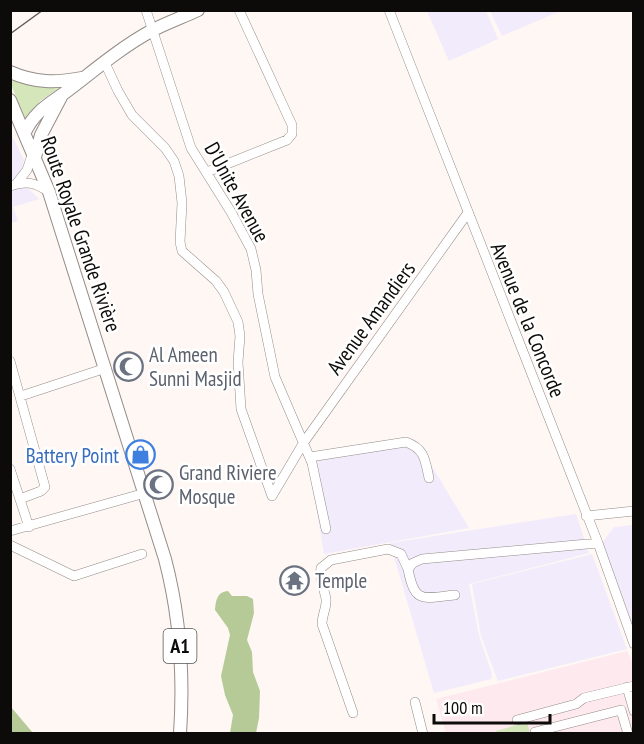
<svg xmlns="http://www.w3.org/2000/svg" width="644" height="744" viewBox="0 0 644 744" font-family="'PT Sans Narrow',sans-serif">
	<rect width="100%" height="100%" fill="#fef7f4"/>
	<path fill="#f2ebfc" d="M427,11H486L498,39L449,61Z
		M557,11L558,12L502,36L490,11Z
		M10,132L24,160L22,173L28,188L39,199L13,207L18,221L11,223Z
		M406,441L421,448L469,528L324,554L308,458Z
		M576,514L589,553L469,584L479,636L492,674L491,679L434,693L390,543Z
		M633,525V628L601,544L614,527Z
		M592,554L627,649L498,681L481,636L472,584Z"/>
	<path fill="#fee9ee" d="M627,651L633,665V733H446L436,699Z"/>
	<path fill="#d5e6bb" d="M10,73L62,86L40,101L27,122L11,85Z
		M527,722L530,733H496V731Z"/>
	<path fill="#b6ca97" d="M228,591L232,596H247L253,599L254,613L247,640L252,652L253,672L260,691L259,718L256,733H230L233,715L225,695L221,676L230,635L228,628L215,610C216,600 217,592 228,591Z
		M10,707H11L33,733H11Z"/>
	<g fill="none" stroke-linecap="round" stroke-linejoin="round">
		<defs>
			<path id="minor" d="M146,10L191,148L231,212L251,249L256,270L258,294L275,377L312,463L326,529
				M389,10L598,543L634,644
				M105,63L118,91L132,115L165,148L174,161L179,176L182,203L180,242L182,251L216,281L224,292L238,322L240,336L238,362L241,409L272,496
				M207,172L287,140L292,134V125L239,10
				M17,183L27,170L33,152
				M10,186C26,180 36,183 49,192
				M10,361L45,487L41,491L20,499
				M21,396L106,368
				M310,457L406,442C425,449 425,460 429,478
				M10,469L29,527
				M272,496L304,442L467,214
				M586,516L634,511
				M10,531L145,493
				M10,545L74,576L142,554
				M455,595C423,598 415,605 408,569L413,563L422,559L598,543
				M627,687L634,711
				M415,702L423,734
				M353,713L322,624C322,615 327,607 326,599C324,588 319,578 321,568L331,560L388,549L401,554L408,569
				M517,720L576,704L584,698L634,686
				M535,734V732L621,710L628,734"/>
			<path id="major" d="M10,72C35,83 56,83 82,78
				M10,100L49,192L165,559C180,616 184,675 180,734
				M25,132C36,109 52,103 71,88C97,68 122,47 151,31C166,23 183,17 198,10
				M35,157L41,135L62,95"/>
		</defs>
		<use href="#minor" stroke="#948c88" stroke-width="10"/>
		<use href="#major" stroke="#948c88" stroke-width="14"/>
		<use href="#minor" stroke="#fff" stroke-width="9"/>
		<use href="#major" stroke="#fff" stroke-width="12"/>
		<path stroke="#605c5a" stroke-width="1.5" d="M10,34L43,10"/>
	</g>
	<defs>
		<symbol id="mosque-ring" viewBox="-11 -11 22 22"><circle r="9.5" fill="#fff" stroke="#6b7280" stroke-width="1.5"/><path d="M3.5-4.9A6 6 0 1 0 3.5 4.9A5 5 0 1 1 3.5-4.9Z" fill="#6b7280"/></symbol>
		<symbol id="shop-ring" viewBox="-11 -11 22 22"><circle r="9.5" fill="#fff" stroke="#3f7fe0" stroke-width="1.5"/><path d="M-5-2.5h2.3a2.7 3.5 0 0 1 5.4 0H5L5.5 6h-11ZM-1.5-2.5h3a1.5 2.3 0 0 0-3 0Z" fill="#3f7fe0"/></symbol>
		<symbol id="temple-ring" viewBox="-11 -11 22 22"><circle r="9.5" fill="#fff" stroke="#6b7280" stroke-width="1.5"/><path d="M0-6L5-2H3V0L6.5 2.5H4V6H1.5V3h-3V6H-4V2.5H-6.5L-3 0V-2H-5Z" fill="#6b7280"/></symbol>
	</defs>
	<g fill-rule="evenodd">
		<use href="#mosque-ring" x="112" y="350" width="33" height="33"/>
		<use href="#shop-ring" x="124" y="438" width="33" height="33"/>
		<use href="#mosque-ring" x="142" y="468" width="33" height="33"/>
		<use href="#temple-ring" x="278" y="564" width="33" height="33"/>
	</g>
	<g text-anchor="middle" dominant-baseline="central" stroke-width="5" stroke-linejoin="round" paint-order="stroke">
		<rect fill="#fff" stroke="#565453" stroke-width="1.5" x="163.5" y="629" width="33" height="34" rx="4.5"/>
		<g font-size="20" font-weight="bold" fill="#0d0b09">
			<text x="180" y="646">A1</text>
		</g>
		<g font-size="21" fill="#0d0b09" stroke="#fff">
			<text transform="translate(237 192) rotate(61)">D'Unite Avenue</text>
			<text transform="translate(81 234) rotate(71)">Route Royale Grande Rivière</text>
			<text transform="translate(371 318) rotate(-54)">Avenue Amandiers</text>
			<text transform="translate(528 320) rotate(68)">Avenue de la Concorde</text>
		</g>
		<g font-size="21" fill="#5b616d" stroke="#fff" text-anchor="start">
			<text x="149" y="354">Al Ameen<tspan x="149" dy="24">Sunni Masjid</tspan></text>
			<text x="179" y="472">Grand Riviere<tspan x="179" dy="24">Mosque</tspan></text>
			<text x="315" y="580">Temple</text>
		</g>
		<g font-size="21" fill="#366cbe" stroke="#fff" text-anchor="end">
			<text x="119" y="455">Battery Point</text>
		</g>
	</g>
	<rect width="644" height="744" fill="none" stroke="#0d0b09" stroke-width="24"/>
	<path d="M434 714v9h116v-9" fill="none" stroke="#0d0b09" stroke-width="3"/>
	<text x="443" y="714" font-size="18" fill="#0d0b09" stroke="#ffffff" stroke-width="4.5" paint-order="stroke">100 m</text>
</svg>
